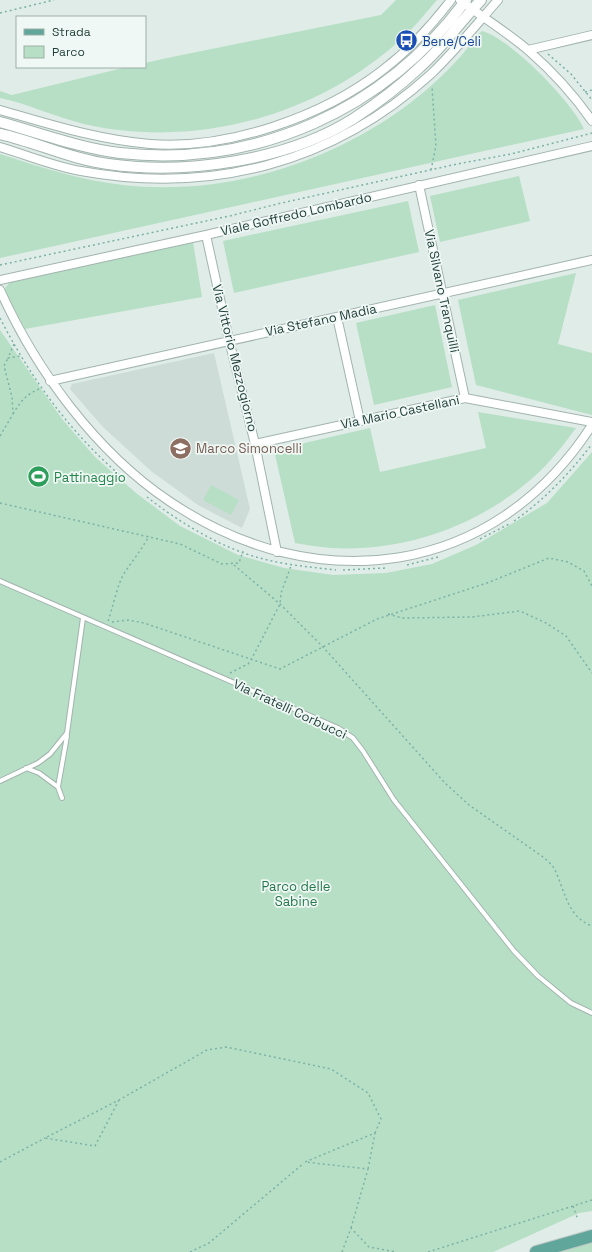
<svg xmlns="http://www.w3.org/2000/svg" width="592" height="1252" viewBox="0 0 592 1252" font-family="'Space Grotesk',sans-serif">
	<rect width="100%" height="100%" fill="#dfece7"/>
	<path fill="#cddcd7" d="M214,353L250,509L242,528L198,505L151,471L102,426L70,389L72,384Z"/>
	<path fill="#b6dfc5" d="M396,0H437C424,15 412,30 398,42C314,117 194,149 84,124C55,117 29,104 0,98V91L12,95L127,67H145V63L167,58L381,15Z
		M482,31C511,39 572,102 584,129L0,258V154C40,167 80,180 123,185C220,196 323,166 402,109C423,94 444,75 461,56C468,48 474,38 482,31Z
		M519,176L530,221L440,242L430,196Z
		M408,201L419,252L234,293L223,241Z
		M193,242L202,297L25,329L5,292V288L11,281Z
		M576,273L558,344L592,353V415L476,385L458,300Z
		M435,305L452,387L374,405L356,323Z
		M0,330L62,419L95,457L136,493L180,526L238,555L284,568L333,575L386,573L432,564L476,545L547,503L592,452V1211L579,1213L493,1252H0Z
		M478,412L576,428C564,444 552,460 537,474C481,525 407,552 331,548C319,547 307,545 295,543L274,450L370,428L380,472L486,448Z
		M211,485L239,500L231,515L203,500Z
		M592,1242V1252H555Z"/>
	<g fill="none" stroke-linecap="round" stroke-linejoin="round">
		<defs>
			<path id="service" d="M0,581L338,728L353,738L363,751L394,800L514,951L538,976L571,1003L592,1013
				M26,768L39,773L58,787
				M0,781L38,763L50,754L67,733L83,618
				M62,798L58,787L67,736"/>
			<path id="minor" d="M460,0C482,17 507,32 529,51C553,72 574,95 592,121
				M528,50L592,35
				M0,110C50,124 98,140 150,144C227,150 323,117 384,69C410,49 431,26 451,0
				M0,147C27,155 53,166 81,171C211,195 333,163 431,74C455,51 476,25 498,0
				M419,185L465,398
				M206,235L229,340L255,444L277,552
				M0,280L206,235L592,146
				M0,290C36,370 96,452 169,501C315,600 494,578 592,425
				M337,317L360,421
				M50,381L592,260
				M255,444L465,398L592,422"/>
			<path id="tertiary" d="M0,122C40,133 79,148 120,153C256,168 385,110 466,0
				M0,134C36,142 70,159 108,164C185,175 286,161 353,119C376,104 400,86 420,67C443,47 460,22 481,0"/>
			<path id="primary" d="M536,1252L592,1236"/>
		</defs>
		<use href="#service" stroke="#a2b4af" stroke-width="6"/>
		<use href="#minor" stroke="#a2b4af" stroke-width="10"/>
		<use href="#tertiary" stroke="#a2b4af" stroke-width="12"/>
		<use href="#primary" stroke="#c0c9c7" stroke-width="14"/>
		<path stroke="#7db2a6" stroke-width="1.5" stroke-dasharray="2 3" stroke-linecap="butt" d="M0,13L54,0
			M548,54L571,74L592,100
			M585,92L592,90
			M431,170L436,146L432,86
			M0,265L234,215L277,204L457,164L511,154L592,133
			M0,318C31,379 73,437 127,481
			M14,344L8,358L21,356
			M13,414C22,399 26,395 41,388
			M0,436L13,414L12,397L4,366L8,358
			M147,497C177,521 223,549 260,558C285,565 310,567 336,570
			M0,503L180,544L222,564L239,563L243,551
			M514,521C544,500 569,474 592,444
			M480,539L509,524
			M234,565L280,604L323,647L445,783L469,805L543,857C547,860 551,864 554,868C565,890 567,917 592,926
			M407,565L438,557
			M343,570L386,568
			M388,614L402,618L472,617L520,611L546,623L566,636L592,673
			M108,621C113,608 117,584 125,572C133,560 142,549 149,536
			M112,622L128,620L144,623L280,669L377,619L487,583L549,558L568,562L584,571L592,586
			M230,673L248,664L251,660L280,604L281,593L291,566
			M119,1100L95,1146L45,1138L119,1100L207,1050L226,1047L331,1069L368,1093L381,1119L375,1133
			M0,1162L45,1138
			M573,1206L578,1220
			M351,1228L368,1169L305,1162L375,1133L368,1169
			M190,1252L209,1243L304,1163
			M342,1252L351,1228L369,1247L396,1252
			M428,1252L592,1200"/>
		<use href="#service" stroke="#fff" stroke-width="4"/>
		<use href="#minor" stroke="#fff" stroke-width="8"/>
		<use href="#tertiary" stroke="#fff" stroke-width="10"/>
		<use href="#primary" stroke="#60a69a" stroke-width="12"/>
	</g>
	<defs>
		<symbol id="bus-disc" viewBox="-11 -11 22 22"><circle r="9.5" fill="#1a4fb4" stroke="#f0f8f5"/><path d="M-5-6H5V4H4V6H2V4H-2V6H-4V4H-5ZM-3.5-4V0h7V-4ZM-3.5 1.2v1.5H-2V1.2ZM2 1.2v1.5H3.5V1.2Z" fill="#fff"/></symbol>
		<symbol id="school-disc" viewBox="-11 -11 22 22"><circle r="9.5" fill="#8d6e63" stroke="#f0f8f5"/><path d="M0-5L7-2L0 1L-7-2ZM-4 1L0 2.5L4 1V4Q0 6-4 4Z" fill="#fff"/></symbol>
		<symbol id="stadium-disc" viewBox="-11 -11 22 22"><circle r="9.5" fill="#2e9e5b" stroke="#f0f8f5"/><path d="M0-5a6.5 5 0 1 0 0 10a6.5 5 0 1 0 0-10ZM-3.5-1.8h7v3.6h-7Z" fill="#fff"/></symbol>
	</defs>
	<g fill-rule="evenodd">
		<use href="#bus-disc" x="394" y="28" width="25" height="25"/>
		<use href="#school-disc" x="168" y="436" width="25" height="25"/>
		<use href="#stadium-disc" x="26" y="464" width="25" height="25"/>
	</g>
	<g text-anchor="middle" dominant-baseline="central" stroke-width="3.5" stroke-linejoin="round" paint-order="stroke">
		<g font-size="13" fill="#164399" stroke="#f0f8f5" text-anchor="start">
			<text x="422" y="41">Bene/Celi</text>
		</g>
		<g font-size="13" fill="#1f3e38" stroke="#f0f8f5">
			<text transform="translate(296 214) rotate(-13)">Viale Goffredo Lombardo</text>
			<text transform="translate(442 291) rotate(78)">Via Silvano Tranquilli</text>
			<text transform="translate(321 320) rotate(-12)">Via Stefano Madia</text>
			<text transform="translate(235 358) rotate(76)">Via Vittorio Mezzogiorno</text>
			<text transform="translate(400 412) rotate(-12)">Via Mario Castellani</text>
			<text transform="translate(290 709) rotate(25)">Via Fratelli Corbucci</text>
		</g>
		<g font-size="13" fill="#785e54" stroke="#f0f8f5" text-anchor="start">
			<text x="196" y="448">Marco Simoncelli</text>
		</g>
		<g font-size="13" fill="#27864d" stroke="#f0f8f5" text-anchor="start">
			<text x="54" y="477">Pattinaggio</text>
		</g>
		<g font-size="13" fill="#25784c" stroke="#f0f8f5">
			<text x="296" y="886">Parco delle<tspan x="296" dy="15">Sabine</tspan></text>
		</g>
	</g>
	<rect x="16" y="16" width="130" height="52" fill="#f0f8f5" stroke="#9caea9"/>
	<rect x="24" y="29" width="20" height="6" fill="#60a69a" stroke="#9caea9"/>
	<text x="52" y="36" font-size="12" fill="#1f3e38">Strada</text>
	<rect x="24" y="46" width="20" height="12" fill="#b6dfc5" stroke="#9caea9"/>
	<text x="52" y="56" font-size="12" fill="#1f3e38">Parco</text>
</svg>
